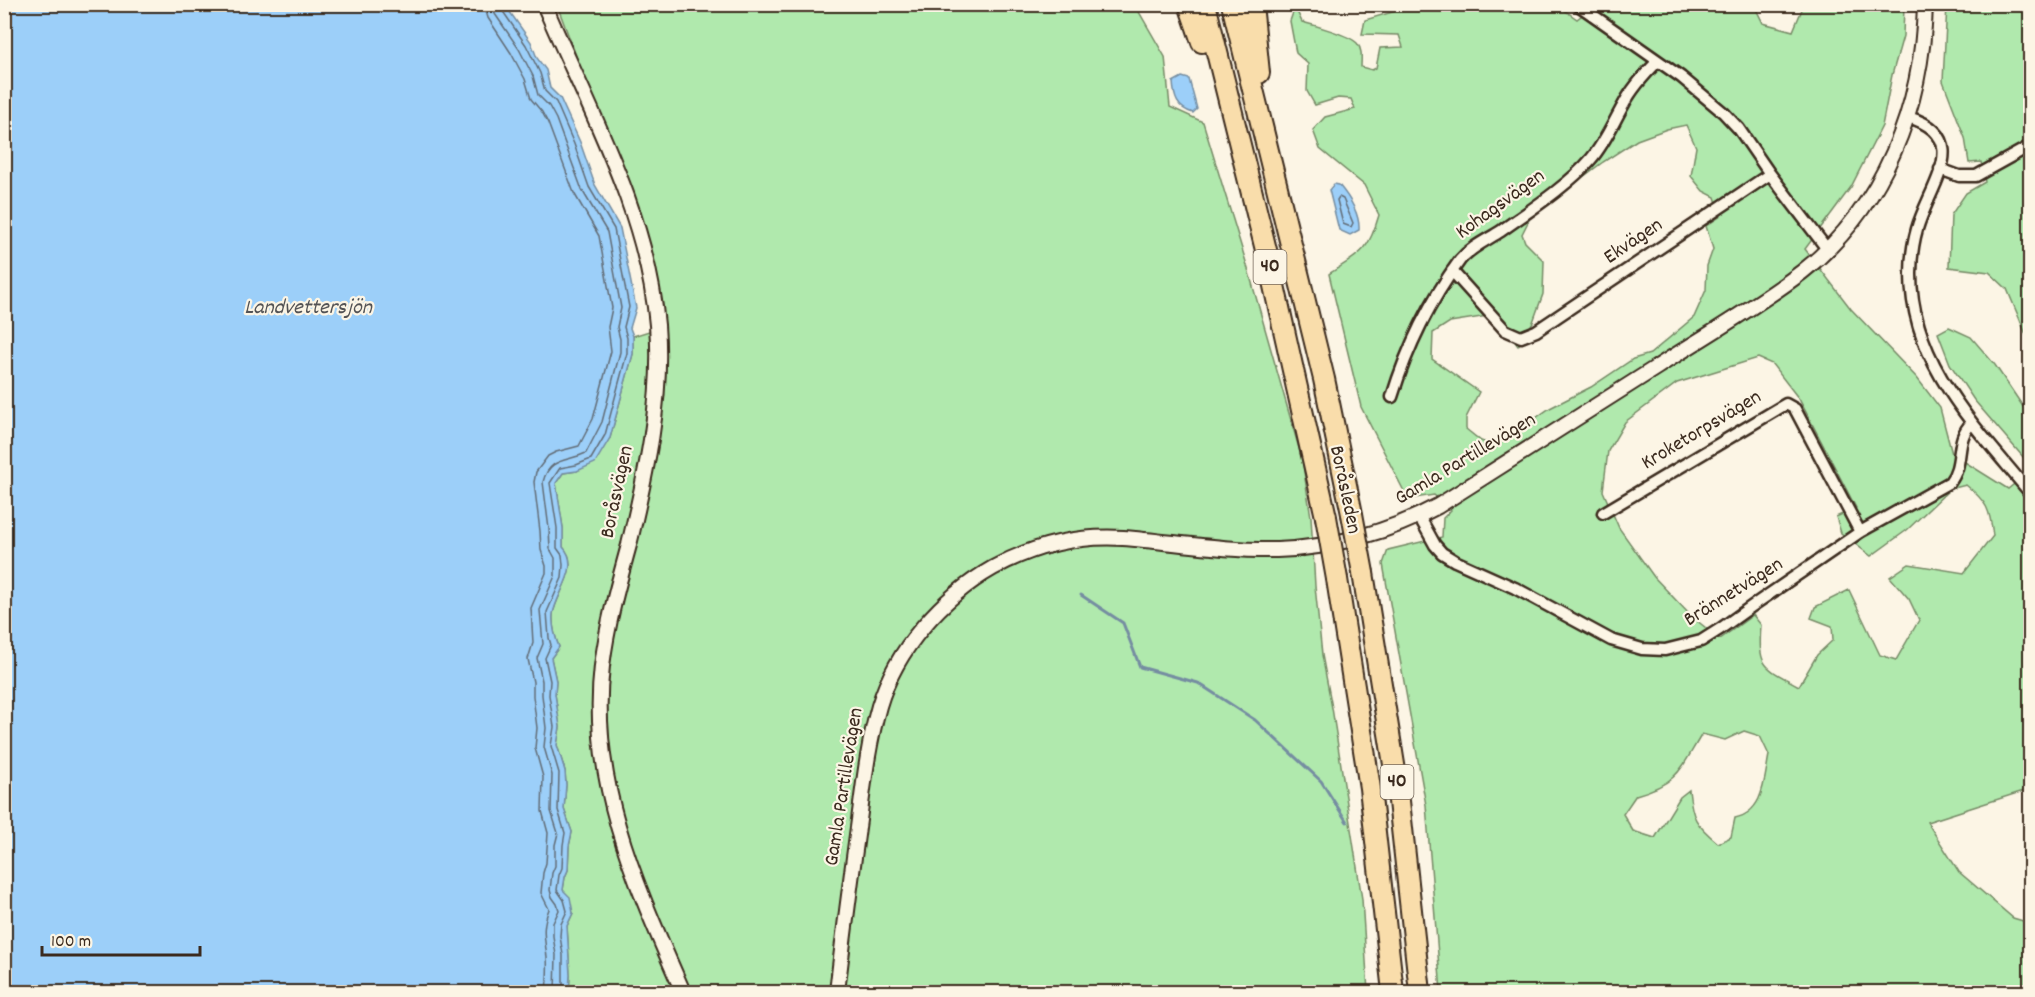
<svg xmlns="http://www.w3.org/2000/svg" width="2035" height="997" viewBox="0 0 2035 997" font-family="Dekko,sans-serif">
	<rect width="100%" height="100%" fill="#fcf5e5"/>
	<filter id="ink" filterUnits="userSpaceOnUse"><feTurbulence type="fractalNoise" baseFrequency=".0167" numOctaves="2"/><feDisplacementMap in="SourceGraphic" scale="12" xChannelSelector="R" yChannelSelector="G"/><feConvolveMatrix kernelMatrix="1 2 1 2 8 2 1 2 1" color-interpolation-filters="sRGB"/></filter>
	<g filter="url(#ink)">
		<path fill="#b0e9ad" stroke="#768a66" stroke-width="1.5" fill-rule="evenodd" d="M1467,4L1557,5L1577,19L1595,5H1754L1763,23L1793,31L1803,7L1807,5H1904L1903,36L1892,75L1882,126L1851,187L1805,249L1851,309L1917,378L1940,408L1952,454L2008,489L2030,471V789L1927,822L1959,872L2013,918L2030,923V992H1441L1426,805L1383,564L1388,550L1442,537L1443,518L1451,510L1434,495L1408,499L1361,407L1329,274C1361,253 1368,253 1379,215L1364,185L1320,149L1313,130L1325,117L1355,109L1351,99L1338,98L1315,105L1307,91L1308,64L1296,53L1290,21L1295,7L1302,22C1314,25 1349,35 1357,43C1363,50 1361,59 1361,67L1372,70L1376,68L1380,48L1403,47L1399,35L1362,34L1365,20L1416,5H1425L1435,8L1453,9ZM1686,125L1696,147L1691,176L1703,191L1715,197L1721,216L1706,226L1713,249L1707,266L1706,290L1694,317L1650,354L1633,359L1591,387L1550,408L1496,446L1481,441L1466,429V418L1479,392L1432,359L1433,333L1450,322L1494,315L1518,346L1533,322L1543,294L1544,261L1525,242L1522,234L1531,216L1603,162L1637,140L1667,129ZM1758,358L1772,364L1799,399L1856,508L1836,517L1841,533L1871,556L1907,530L1950,489L1966,485C1987,502 1990,509 1993,536L1964,573L1909,564L1890,577L1909,599L1919,620L1896,660L1880,655L1849,590L1815,607L1811,618L1832,626L1833,640L1817,655L1799,686C1763,666 1758,668 1761,625L1753,615L1720,639L1691,616L1654,577L1619,528L1603,491L1608,451L1625,422L1677,383ZM1744,731L1760,736L1769,755C1764,780 1764,812 1735,818L1731,837L1718,843C1695,824 1692,818 1689,790L1680,797L1655,838L1633,831L1623,814L1636,795C1679,783 1680,770 1702,734L1725,740Z
			M557,5H1135L1165,57L1170,107L1203,122L1246,262L1302,459L1311,517L1315,586L1322,655L1332,708L1362,899L1368,992H569L570,975L567,926L573,913L563,890L565,877L568,870L569,846L572,832L564,809L566,785L565,771L557,745L560,727L555,694L556,681L551,658L559,647C555,637 552,625 553,614C556,593 582,567 563,547V528L556,483L563,473L577,471L610,438L633,354V336L662,327L649,244L623,170L581,69Z
			M1947,5H2030V338L2027,337L2007,289L1989,272L1949,267L1951,215L1966,193L1985,182L1981,162L1969,163L1965,138L1943,81Z
			M1949,327L1971,337L1995,365L2030,417V465L1974,400L1950,364L1938,333Z"/>
		<path fill="#9ccff9" stroke="#758da1" stroke-width="1.5" d="M5,4L505,5L531,42L537,58L546,70L550,88L560,98L580,142L595,185L620,228L636,308L630,328L633,336V354L610,438L595,463L577,471L563,473L556,483L563,528V547C582,567 556,593 553,614C552,625 555,637 559,647L551,658L556,681L555,694L560,727L557,745L565,771L566,785L564,809L572,832L569,846L568,870L565,877L563,890L570,897L573,913L567,926L570,975L569,992H5Z
			M1182,77L1189,79L1197,109L1193,113C1177,108 1174,98 1173,82Z
			M1334,184L1339,185C1349,197 1360,214 1359,230L1350,235L1339,230L1329,190Z"/>
		<g fill="none" stroke-linecap="round" stroke-linejoin="round">
			<path stroke="#626c76" stroke-width="1.5" d="M484,4L488,18L511,53L525,79L531,99L542,112L548,123L574,193L599,236L612,308L608,327L611,351L593,419L579,446L556,452L548,456L536,472L534,482L540,531L541,550L546,566V573L531,608L533,643L528,659L533,682V696L537,728L535,748L543,777L542,811L548,833L546,863L543,873L541,893L549,909C541,929 545,938 547,958C548,969 547,981 546,992
				M493,4L495,14L519,49L533,76L538,95L549,106L556,119L582,190L607,232L621,308L617,327L620,339V352L602,422L586,453C567,462 549,457 543,482L549,529L550,549L555,558V576L540,610L543,644L537,658L542,681V695L546,728L544,747L552,775L551,811L558,833L555,845V866L552,873L550,890L552,897L557,904L559,910L553,923V936L556,955L555,992
				M501,4L502,10L526,45L540,73L545,91L556,102L574,144L589,187L614,229L629,307L624,327L627,338V353L605,435L591,459L576,465L560,468L550,483L557,528V548L562,555L563,565L562,578L547,612L549,638L551,645L545,658L550,681L549,695L554,727L551,746L559,773L558,810L565,833L563,845L562,868L559,875L557,890L564,900L567,911L561,924L560,936L563,955V992
				M1339,197L1343,199L1353,223L1351,227L1343,224L1337,200Z"/>
			<path stroke="#758da1" stroke-width="3" d="M1081,595L1123,623L1140,667L1198,683L1255,720L1321,781L1347,822"/>
			<defs>
				<path id="minor" d="M1577,4L1681,77L1724,113L1739,129L1770,174L1827,249
					M1908,117C1975,137 1929,186 1917,229C1913,243 1911,259 1911,274C1911,364 1977,428 2030,493
					M1940,169L1959,176H1976L2030,146
					M1452,271L1505,330L1521,337L1536,331L1770,174
					M1392,397C1407,348 1430,301 1460,260C1471,247 1487,240 1501,231C1529,211 1569,185 1591,159C1605,143 1613,123 1624,104C1632,88 1645,74 1658,61
					M1603,513L1786,404L1795,409L1860,532
					M1419,516L1435,545L1442,553L1455,561L1515,588L1611,640L1642,649L1665,650L1701,641L1720,629L1755,604L1860,532L1950,482C1965,463 1954,439 1972,423"/>
				<path id="tertiary" d="M544,4C588,108 647,211 657,325C663,398 646,474 629,545C618,585 607,625 602,666C588,782 638,889 683,992
					M837,992C843,940 850,887 857,835C863,792 867,748 879,706C896,649 942,597 993,568C1033,546 1076,535 1123,538C1174,542 1225,551 1277,550C1331,548 1390,532 1438,506C1511,460 1584,414 1657,367C1705,336 1756,307 1802,272C1884,208 1923,106 1925,4"/>
				<path id="motorway" d="M1189,4L1202,42
					M1205,4L1266,250L1326,517
					M1232,4L1324,379L1352,514
					M1252,4L1259,73
					M1363,573L1397,783L1420,992
					M1337,579L1370,788L1393,992"/>
			</defs>
			<use href="#minor" stroke="#3b2a1e" stroke-width="15"/>
			<use href="#tertiary" stroke="#3b2a1e" stroke-width="18"/>
			<use href="#motorway" stroke="#3b2a1e" stroke-width="24"/>
			<use href="#minor" stroke="#fcf5e5" stroke-width="10"/>
			<use href="#tertiary" stroke="#fcf5e5" stroke-width="14"/>
			<use href="#motorway" stroke="#f9ddab" stroke-width="20"/>
			<defs>
				<path id="motorway-bridge" d="M1352,514L1363,573
					M1326,517L1337,579"/>
			</defs>
			<use href="#motorway-bridge" stroke="#3b2a1e" stroke-width="24" stroke-linecap="butt"/>
			<use href="#motorway-bridge" stroke="#f9ddab" stroke-width="20"/>
		</g>
	</g>
	<g text-anchor="middle" dominant-baseline="central" stroke-width="4.5" stroke-linejoin="round" paint-order="stroke">
		<g fill="#fcf5e5" stroke="#75675a" stroke-width="1.5">
			<rect x="1253.5" y="250" width="33" height="34" rx="4.5"/>
			<rect x="1380.5" y="765" width="33" height="34" rx="4.5"/>
		</g>
		<g font-size="20" font-weight="bold" fill="#3b2a1e">
			<text x="1270" y="267">40</text>
			<text x="1397" y="782">40</text>
		</g>
		<g font-size="21" fill="#3b2a1e" stroke="#fcf5e5">
			<text transform="translate(1501 205) rotate(-36)">Kohagsvägen</text>
			<text transform="translate(1634 242) rotate(-34)">Ekvägen</text>
			<text transform="translate(1702 431) rotate(-31)">Kroketorpsvägen</text>
			<text transform="translate(1466 460) rotate(-31)">Gamla Partillevägen</text>
			<text transform="translate(1344 490) rotate(78)">Boråsleden</text>
			<text transform="translate(618 492) rotate(-78)">Boråsvägen</text>
			<text transform="translate(1734 593) rotate(-32)">Brännetvägen</text>
			<text transform="translate(845 787) rotate(-81)">Gamla Partillevägen</text>
		</g>
		<g font-size="22" font-style="italic" fill="#535355" stroke="#fcf5e5">
			<text x="308" y="308">Landvettersjön</text>
		</g>
	</g>
	<rect width="2035" height="997" fill="none" stroke="#fcf5e5" stroke-width="24"/>
	<rect x="12" y="12" width="2011" height="973" fill="none" stroke="#3b2a1e" stroke-width="2" filter="url(#ink)"/>
	<path d="M42 946v9h158v-9" fill="none" stroke="#3b2a1e" stroke-width="3"/>
	<text x="51" y="946" font-size="18" fill="#3b2a1e" stroke="#fcf5e5" stroke-width="4.5" paint-order="stroke">100 m</text>
</svg>
